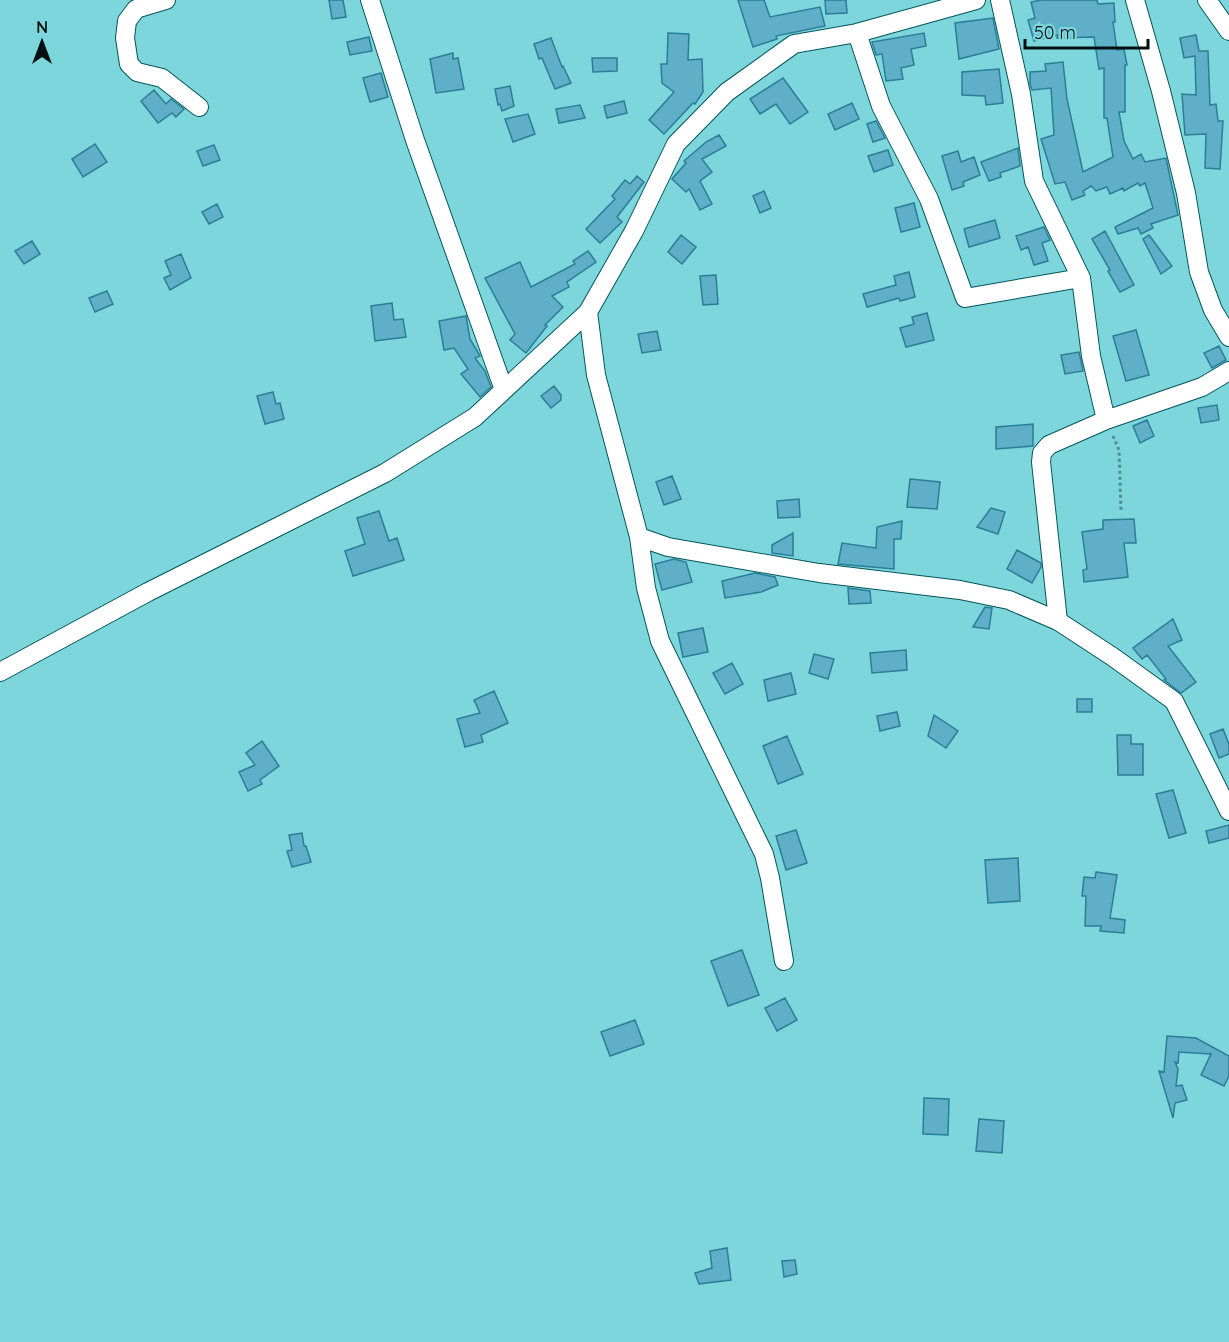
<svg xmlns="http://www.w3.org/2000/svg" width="1229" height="1342" viewBox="0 0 1229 1342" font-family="Quicksand,sans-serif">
	<rect width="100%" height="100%" fill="#7dd6dc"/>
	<path fill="#5fafc9" stroke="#2a7e96" stroke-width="1.5" d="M329,0H343L346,17L332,19Z
		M738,0H764L770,17L820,7L825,26L776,36L777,39L753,47Z
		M825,0H846L847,13L826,14Z
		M1041,0H1097L1098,4L1114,3L1115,22H1113L1117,50L1124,49L1127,65H1125V112H1119L1124,141L1133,159L1141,154L1145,162L1166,158L1178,215L1151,224L1153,228L1141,234L1138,228L1118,234L1115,227L1153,208L1145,183L1140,186L1138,183L1124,191L1123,188L1110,194L1107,187L1096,191L1091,186L1083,191L1085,195L1072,200L1065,182L1055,184L1041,139L1054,135L1051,88L1032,90L1030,84V72L1046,71L1045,64L1063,62L1067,99L1083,172L1113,157L1107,118H1104V68L1099,69L1094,37L1057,38L1058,35L1034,41L1028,20L1035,18L1031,2Z
		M993,18L999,49L959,59L955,23Z
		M668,33L689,34L688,60L702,59L703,92L695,104L693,103L664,134L649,120L674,92L662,83L661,64H667Z
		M924,33L926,46L911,49L914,65L901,68L903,79L886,81L882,54L876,55L872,42Z
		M1196,35L1199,51H1208L1210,105L1216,104L1218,121H1223L1220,169L1205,168L1206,134L1185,135L1182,94L1196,95L1195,56L1184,58L1180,38Z
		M369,37L372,51L350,55L347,42Z
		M551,38L562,67L563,66L571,83L555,89L542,58L539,59L534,44Z
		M453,53V59L458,58L464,89L436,93L430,59Z
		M592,58H617V71L593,72Z
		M999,69L1003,103L986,105L985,96L962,95V72Z
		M381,73L388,97L370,102L363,78Z
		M783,78L808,112L790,124L776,104L760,114L750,99Z
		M510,86L514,106L502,111L500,104L498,105L495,89Z
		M154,90L166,104L171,99L184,109L176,117L172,113L158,123L141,101Z
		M624,101L627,113L607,118L604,106Z
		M852,103L859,119L835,130L828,114Z
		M580,105L585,118L559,123L556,109Z
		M528,114L535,134L513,142L505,119Z
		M876,121L885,138L873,142L867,124Z
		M719,135L726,146L702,159L712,172L700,181L712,204L700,210L689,189L686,192L672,179L686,163L684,161L706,142Z
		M95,144L107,162L83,177L72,159Z
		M214,145L220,160L203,166L197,151Z
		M1018,148L1020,166L1000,173L1001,177L989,181L981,162Z
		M888,150L893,165L874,172L868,156Z
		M958,151L961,162L974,157L980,175L963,182L964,186L952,190L942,156Z
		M637,176L644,182L617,217L622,222L600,243L586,229L615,199L612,196L625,180L630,184Z
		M764,191L771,208L760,213L753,196Z
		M914,203L920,227L901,232L895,208Z
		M217,204L223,217L209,224L202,212Z
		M995,220L1000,238L969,247L964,229Z
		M1044,227L1050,240L1042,243L1048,261L1034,265L1028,247L1021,250L1016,236Z
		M1105,231L1134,285L1120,292L1108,271L1110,270L1092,239Z
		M681,235L696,247L682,264L668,252Z
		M1149,235L1172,266L1161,274L1143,239Z
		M32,241L40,254L24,264L15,251Z
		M588,251L596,262L567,282L569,287L552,296L563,307L545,325L547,326L526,353L510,340L515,334L485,278L520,262L531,287L575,264L573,261Z
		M181,254L191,278L170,290L164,278L171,275L165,261Z
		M909,272L915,297L900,301L899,298L867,307L863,294L896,285L894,276Z
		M716,275L718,304L703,305L700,276Z
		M107,291L113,304L95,312L89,298Z
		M392,303L394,320L403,319L406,337L375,341L371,306Z
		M927,313L934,340L906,347L900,328L914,324L912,317Z
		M466,316L470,339L480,356L475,358L485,371L491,387L480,397L461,374L468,369L454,348L444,350L439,321Z
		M1136,330L1149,375L1126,381L1113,336Z
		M657,331L661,350L642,353L638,334Z
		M1219,346L1226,360L1212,368L1204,353Z
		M1079,352L1083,371L1065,374L1061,355Z
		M554,386L561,395V400L551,408L541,396Z
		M273,392L276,404L280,403L284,419L265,424L257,396Z
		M1217,405L1219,420L1201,423L1198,408Z
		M1147,420L1154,436L1140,443L1133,426Z
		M1033,424V446L996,449V427Z
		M672,476L681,499L664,505L656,482Z
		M910,479L940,482L937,509L907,507Z
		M799,499L800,517L778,518L777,501Z
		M991,508L1005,512L998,534L977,527Z
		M379,511L389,541L397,538L404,560L353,576L345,551L365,544L357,518Z
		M1134,519L1136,543H1124L1128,577L1084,582L1083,570L1087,569L1082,532L1103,529V520Z
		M902,521L901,539H894V569L838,564L842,543L876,548L877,527Z
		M793,533V556L772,553V545Z
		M1017,550L1041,563V567L1032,583L1007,569Z
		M674,559L686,562L692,582L662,590L655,564Z
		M755,573L775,577L778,585L761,592L725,598L722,581Z
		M848,588L870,591L871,603L849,604Z
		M985,607L992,608L989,629L973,627Z
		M1173,619L1182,640L1168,646L1196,682L1181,693L1164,680L1166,679L1147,655L1142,659L1133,648Z
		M703,628L708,652L683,657L678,633Z
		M906,650L907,670L872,673L870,653Z
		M814,654L834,659L828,679L809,673Z
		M732,663L743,684L725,694L713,673Z
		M791,673L796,694L768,701L764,680Z
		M494,691L508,723L481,735L483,742L465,747L457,719L480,713L474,700Z
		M1077,699H1092V712H1077Z
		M897,712L900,726L880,731L877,716Z
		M934,715L958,731L946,748L928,736Z
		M1223,729L1229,744V754L1219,758L1210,734Z
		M1117,735H1131V744H1143V775H1118Z
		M787,736L803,774L778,784L763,746Z
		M262,741L279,766L260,780L262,784L248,791L239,772L255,765L246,753Z
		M1173,790L1186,833L1169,838L1156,794Z
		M1229,825V838L1209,843L1206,831Z
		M796,830L807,863L786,870L776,836Z
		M302,833L304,846H306L311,862L292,867L287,851L292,850L289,835Z
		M1018,858L1020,901L988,903L985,860Z
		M1096,872L1117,875L1110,918L1125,920L1124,933L1100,931L1101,926H1085L1086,896H1082L1084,877L1095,878Z
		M742,950L759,995L728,1006L711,961Z
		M785,998L797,1020L777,1031L765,1008Z
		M635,1020L644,1044L610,1056L601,1032Z
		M1167,1036L1196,1038L1229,1056V1076L1224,1086L1201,1075L1211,1054L1179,1052L1178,1063L1175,1062L1178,1069L1176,1086L1182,1085L1187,1100L1175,1103L1173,1118L1159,1071L1164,1072Z
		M924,1098L949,1099L948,1135L923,1134Z
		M979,1119L1004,1121L1002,1153L976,1151Z
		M727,1248L731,1280L699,1284L695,1273L712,1268L710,1251Z
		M795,1260L797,1274L784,1277L782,1261Z"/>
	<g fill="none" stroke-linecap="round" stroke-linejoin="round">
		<defs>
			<path id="minor" d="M166,0L136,9L127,21L125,38L129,64L137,72L162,78L199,107
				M370,0L415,140L504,390
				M1000,0L1021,94L1034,181L1081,278L1091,356L1106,420
				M1135,0L1161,91L1186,193L1199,272L1213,310L1229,337
				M1207,0L1229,31
				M857,33L881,106L929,199L965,298L1081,278
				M588,312L596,375L639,537L668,547L819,573L960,590L1009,600L1058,621L1113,657L1174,701L1229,811
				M639,537L646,588L660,641L764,854L770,878L784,961
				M1058,621L1041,462L1042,453L1049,445L1106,420L1202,387L1229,371
				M0,672L148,592L385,473L475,417L588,312L634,231L676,144L727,92L794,44L857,33L976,0"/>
		</defs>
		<use href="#minor" stroke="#03565a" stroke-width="20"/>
		<path stroke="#4f8d91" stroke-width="3" stroke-dasharray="3 3" stroke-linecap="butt" d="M1113,436L1119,450L1121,511"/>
		<use href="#minor" stroke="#fff" stroke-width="18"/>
	</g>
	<g transform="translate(42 42)" stroke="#7dd6dc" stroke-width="4.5" paint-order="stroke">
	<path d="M0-4.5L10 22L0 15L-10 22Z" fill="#011112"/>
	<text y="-9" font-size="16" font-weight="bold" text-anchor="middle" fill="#011112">N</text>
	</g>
	<path d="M1025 39v9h123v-9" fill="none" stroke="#011112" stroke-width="3"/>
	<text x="1034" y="39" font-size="18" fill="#011112" stroke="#7dd6dc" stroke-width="4.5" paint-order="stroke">50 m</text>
</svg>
